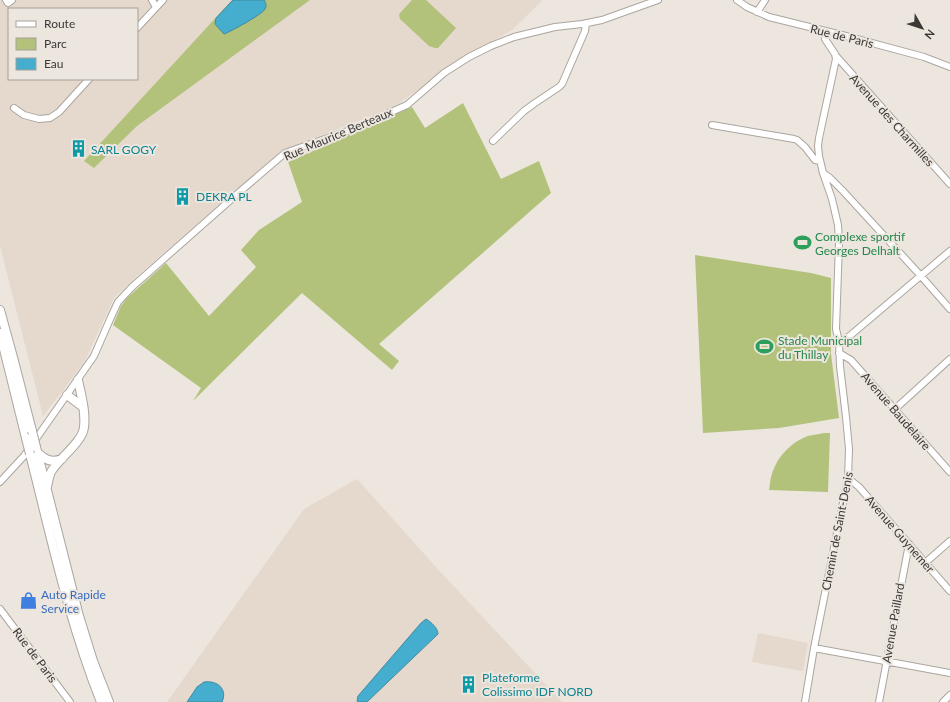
<svg xmlns="http://www.w3.org/2000/svg" width="950" height="702" viewBox="0 0 950 702" font-family="Lato,sans-serif">
	<rect width="100%" height="100%" fill="#ece6df"/>
	<path fill="#e5d9cd" fill-rule="evenodd" d="M0,0H543L512,30L470,54L435,78L398,104L369,117L281,151L137,276L114,298L84,363L43,416L0,246ZM9,9H137V79H9Z
		M357,479L435,566L562,702H167L304,509Z
		M758,633L808,643L803,671L752,662Z"/>
	<path fill="#b2c27a" d="M232,0H310L137,126L94,168L84,161Z
		M412,0H426L456,28L438,48H435L429,46L400,19L399,15L400,13Z
		M463,103L501,179L539,161L551,193L379,344L399,361L392,370L302,293L193,401L201,388L113,325L121,306L127,298L166,263L209,316L256,267L241,250L259,230L302,202L288,162L412,107L425,128Z
		M695,255L811,273L831,278V354L839,418L779,428L703,433Z
		M824,433H830L828,492L769,490C770,485 770,479 772,474C777,457 791,442 808,436C813,435 819,434 824,433Z"/>
	<path fill="#45adcd" stroke="#428aa0" d="M233,0H264C266,3 267,6 265,9C263,14 230,32 224,34L215,24L216,18Z
		M426,619C431,622 438,628 438,634L367,702H359L357,701L358,696L421,623Z
		M204,682C217,680 228,689 222,702H187L197,687Z"/>
	<g fill="none" stroke-linecap="round" stroke-linejoin="round">
		<defs>
			<path id="minor" d="M6,0L8,3L12,0
				M152,0L156,7
				M737,0L747,7L769,17L846,36L924,57L950,67
				M757,12L765,0
				M137,28L163,0
				M836,56L950,184
				M14,108L24,115L39,119L50,118L59,112L89,79
				M712,125L794,139L797,140L805,147L815,160L820,161
				M493,141L524,111L535,103L559,87L562,84L585,31L586,23
				M823,173L830,178L843,191L921,276L950,309
				M839,342L846,339L950,251
				M839,353L851,360L950,472
				M895,409L950,359
				M848,478L859,487L950,591
				M0,482L24,456L94,356L111,317L118,302L132,287L243,189L285,153L353,129L407,105L444,73L469,57L491,46L514,37L555,27L582,24L602,20L658,0
				M925,563L950,541
				M0,609L70,702
				M814,648L950,673
				M805,702L814,648L848,478L849,449L846,417L840,366L839,342L836,329L839,243L838,225L832,199L823,173L819,156L818,146L819,138L836,59L835,54L825,39V31
				M879,702L909,544
				M943,702L950,695"/>
			<path id="major" d="M0,310L14,361L32,431
				M0,333L26,438
				M67,395L83,407
				M36,447L79,616L93,661L109,702
				M38,453C46,460 51,463 62,459
				M30,454C51,537 69,622 101,702
				M47,487C48,482 49,476 51,472C58,459 83,442 84,427C86,411 81,395 78,380"/>
		</defs>
		<use href="#minor" stroke="#aaa59f" stroke-width="8"/>
		<use href="#major" stroke="#aaa59f" stroke-width="10"/>
		<use href="#minor" stroke="#fff" stroke-width="6"/>
		<use href="#major" stroke="#fff" stroke-width="8"/>
		<defs>
			<path id="major-bridge" d="M32,431L36,447
				M26,438L30,454"/>
		</defs>
		<use href="#major-bridge" stroke="#aaa59f" stroke-width="10" stroke-linecap="butt"/>
		<use href="#major-bridge" stroke="#fff" stroke-width="8"/>
	</g>
	<defs>
		<symbol id="building-bare" viewBox="-9 -9 18 18"><path d="M-4-6H4V6H1V3H-1V6H-4ZM-2.5-4.3h1.7v1.8h-1.7ZM.8-4.3h1.7v1.8H.8ZM-2.5-1h1.7V.8h-1.7ZM.8-1h1.7V.8H.8Z" fill="#0f9aa8" stroke="#ece6df" stroke-width="2.5" paint-order="stroke"/></symbol>
		<symbol id="stadium-bare" viewBox="-9 -9 18 18"><path d="M0-5a6.5 5 0 1 0 0 10a6.5 5 0 1 0 0-10ZM-3.5-1.8h7v3.6h-7Z" fill="#2e9e5b" stroke="#ece6df" stroke-width="2.5" paint-order="stroke"/></symbol>
		<symbol id="shop-bare" viewBox="-9 -9 18 18"><path d="M-5-2.5h2.3a2.7 3.5 0 0 1 5.4 0H5L5.5 6h-11ZM-1.5-2.5h3a1.5 2.3 0 0 0-3 0Z" fill="#3f7fe0" stroke="#ece6df" stroke-width="2.5" paint-order="stroke"/></symbol>
	</defs>
	<g fill-rule="evenodd">
		<use href="#building-bare" x="66" y="136" width="25" height="25"/>
		<use href="#building-bare" x="170" y="184" width="25" height="25"/>
		<use href="#stadium-bare" x="790" y="230" width="25" height="25"/>
		<use href="#stadium-bare" x="752" y="334" width="25" height="25"/>
		<use href="#shop-bare" x="16" y="588" width="25" height="25"/>
		<use href="#building-bare" x="456" y="672" width="25" height="25"/>
	</g>
	<g text-anchor="middle" dominant-baseline="central" stroke-width="4" stroke-linejoin="round" paint-order="stroke">
		<g font-size="12" fill="#3b3836" stroke="#ece6df">
			<text transform="translate(842 36) rotate(14)">Rue de Paris</text>
			<text transform="translate(892 120) rotate(48)">Avenue des Charmilles</text>
			<text transform="translate(338 134) rotate(-23)">Rue Maurice Berteaux</text>
			<text transform="translate(896 411) rotate(49)">Avenue Baudelaire</text>
			<text transform="translate(837 531) rotate(-79)">Chemin de Saint-Denis</text>
			<text transform="translate(900 534) rotate(49)">Avenue Guynemer</text>
			<text transform="translate(893 623) rotate(-80)">Avenue Paillard</text>
			<text transform="translate(35 655) rotate(53)">Rue de Paris</text>
		</g>
		<g font-size="12" fill="#0d838f" stroke="#ece6df" text-anchor="start">
			<text x="91" y="149">SARL GOGY</text>
			<text x="196" y="196">DEKRA PL</text>
			<text x="482" y="677">Plateforme<tspan x="482" dy="14">Colissimo IDF NORD</tspan></text>
		</g>
		<g font-size="12" fill="#27864d" stroke="#ece6df" text-anchor="start">
			<text x="815" y="236">Complexe sportif<tspan x="815" dy="14">Georges Delhalt</tspan></text>
			<text x="778" y="340">Stade Municipal<tspan x="778" dy="14">du Thillay</tspan></text>
		</g>
		<g font-size="12" fill="#366cbe" stroke="#ece6df" text-anchor="start">
			<text x="41" y="594">Auto Rapide<tspan x="41" dy="14">Service</tspan></text>
		</g>
	</g>
	<rect x="8" y="8" width="130" height="72" fill="#ece6df" stroke="#a5a09b"/>
	<rect x="16" y="21" width="20" height="6" fill="#ffffff" stroke="#a5a09b"/>
	<text x="44" y="28" font-size="12" fill="#3b3836">Route</text>
	<rect x="16" y="38" width="20" height="12" fill="#b2c27a" stroke="#a5a09b"/>
	<text x="44" y="48" font-size="12" fill="#3b3836">Parc</text>
	<rect x="16" y="58" width="20" height="12" fill="#45adcd" stroke="#a5a09b"/>
	<text x="44" y="68" font-size="12" fill="#3b3836">Eau</text>
	<g transform="translate(922 28) rotate(129)" stroke="#ece6df" stroke-width="3" paint-order="stroke">
	<path d="M0-3L7 15L0 10L-7 15Z" fill="#3b3836"/>
	<text y="-6" font-size="11" font-weight="bold" text-anchor="middle" fill="#3b3836">N</text>
	</g>
</svg>
